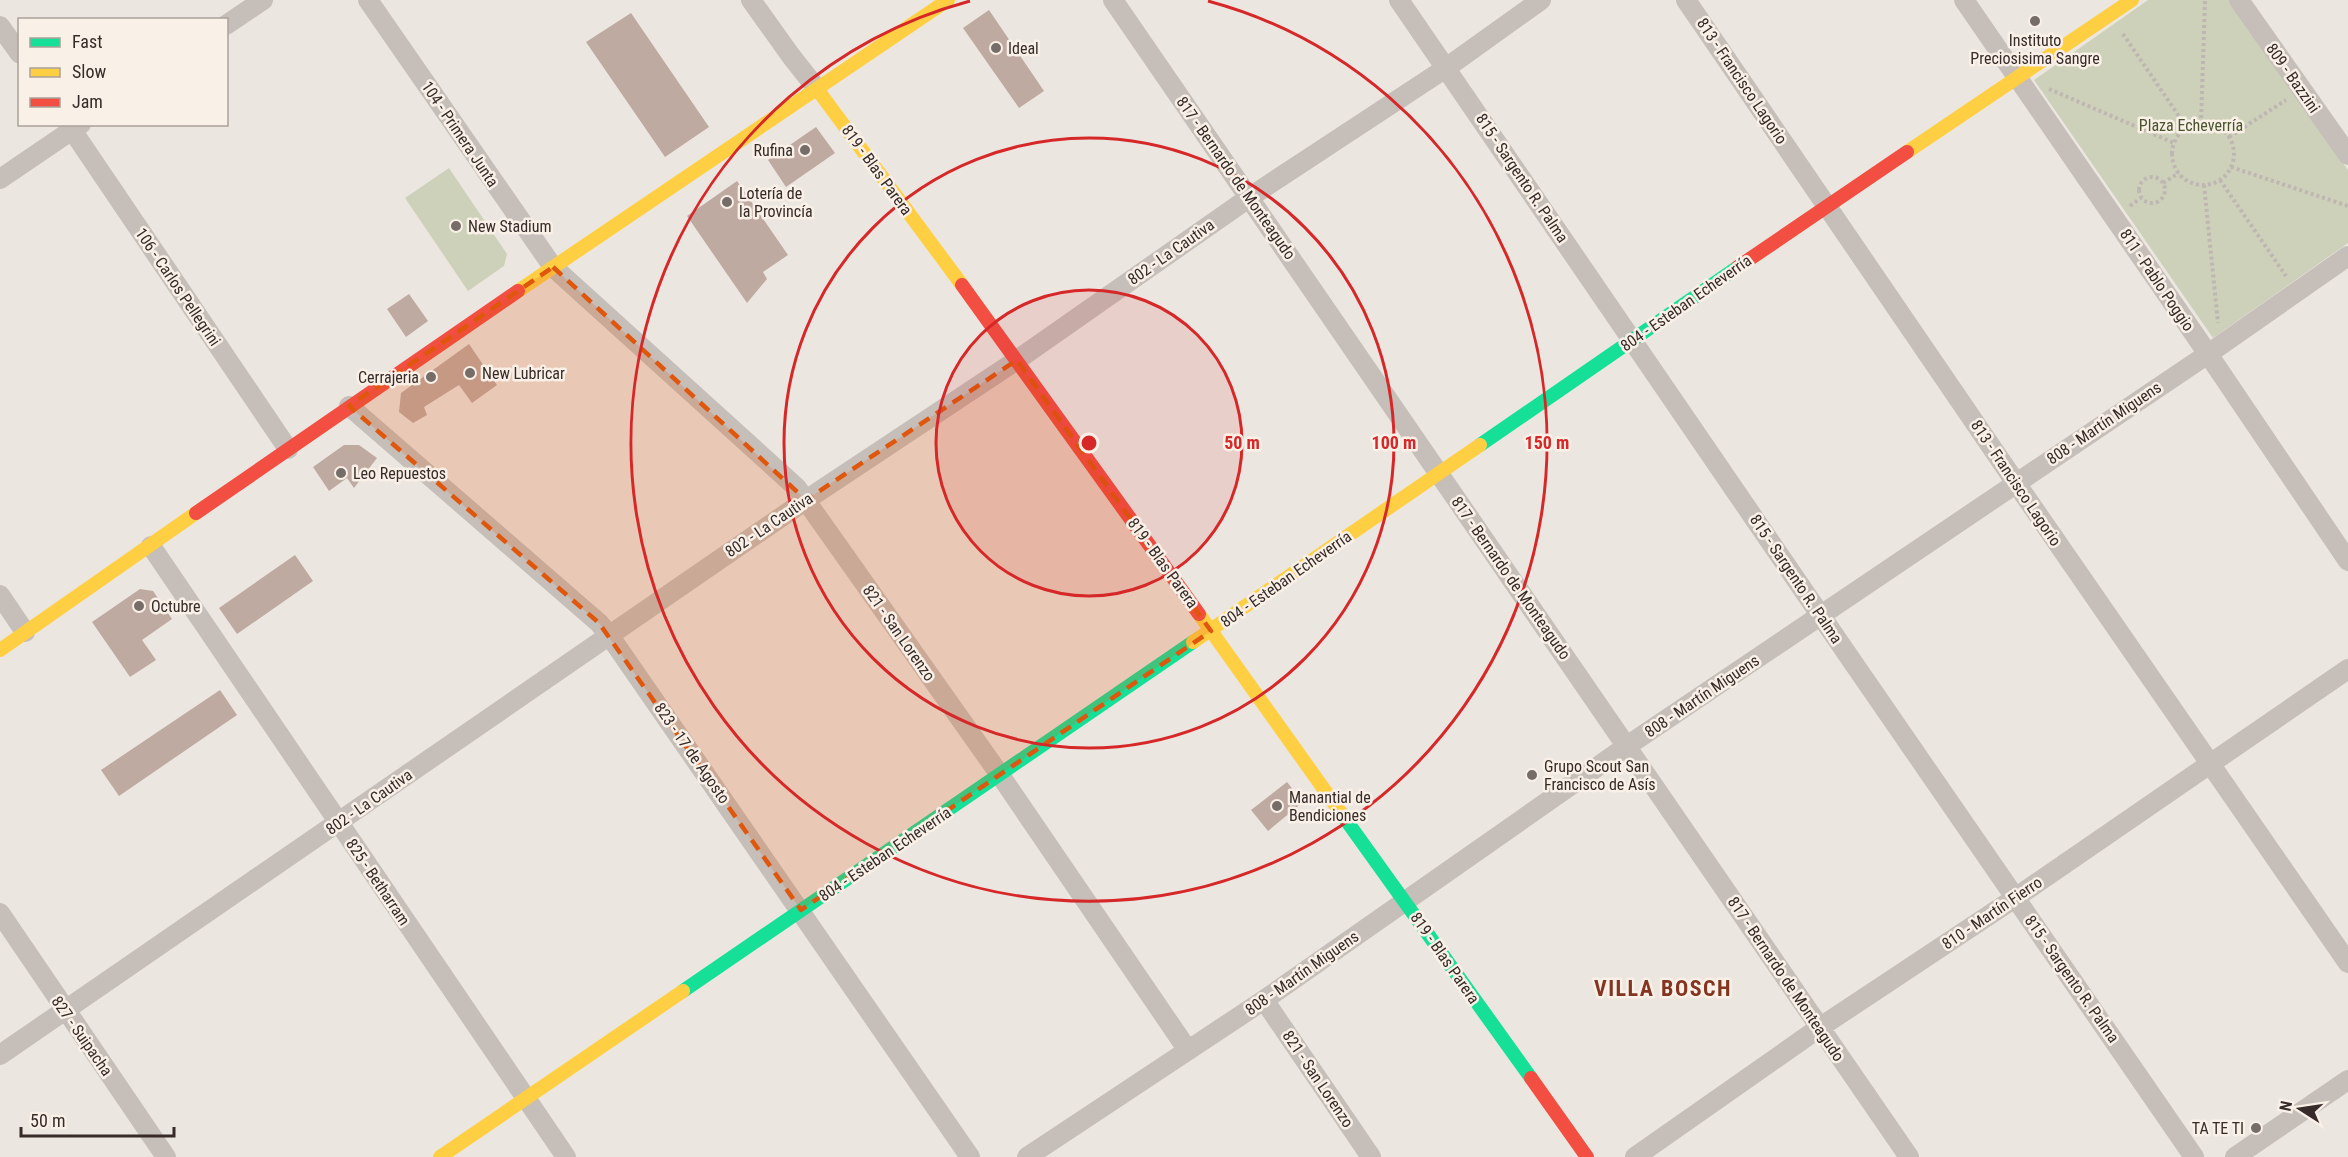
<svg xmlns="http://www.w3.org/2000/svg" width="2348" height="1157" viewBox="0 0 2348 1157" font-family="'Roboto Condensed',sans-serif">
	<rect width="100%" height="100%" fill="#ece6e0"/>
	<path fill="#ced1ba" d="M2148,0H2230L2348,170V243L2213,338L2034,80Z
		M449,168L507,254L504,266L468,291L405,198Z"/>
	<path fill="#bfaaa2" d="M989,10L1044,91L1019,108L963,28Z
		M631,13L709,127L665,157L586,42Z
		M816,127L835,153L786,187L768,160Z
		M737,181L788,255L763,272L767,279L747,303L687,216Z
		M409,294L428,321L406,337L387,309Z
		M469,344L497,385L472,403L459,385L424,407L427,415L413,423L399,412L401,393Z
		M344,445H359L377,458L354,488L347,478L329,491L313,467Z
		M295,555L313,581L237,634L219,608Z
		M140,589L153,591L172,619L142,640L156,660L130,677L92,622Z
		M220,690L237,715L119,796L101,770Z
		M1287,782L1303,802L1268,831L1251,810Z"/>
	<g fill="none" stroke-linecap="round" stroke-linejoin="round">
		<path stroke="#beb6b1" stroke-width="4" stroke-dasharray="3 3" stroke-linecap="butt" d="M2123,34L2187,128
			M2049,89L2174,143
			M2172 154a31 31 0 1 1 62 0a31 31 0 1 1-62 0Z
			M2201,124L2205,0
			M2229,137L2286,100
			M2231,167L2348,206
			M2139 190a13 13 0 1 1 26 0a13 13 0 1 1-26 0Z
			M2220,180L2286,276
			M2163,183L2179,173
			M2204,185L2218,323
			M2130,206L2141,198"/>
		<path stroke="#c5beb9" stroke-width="20" d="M368,0L553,267L797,488L1000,775L1187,1049
			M751,0L791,56L817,89
			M1113,0L1909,1157
			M1399,0L1821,616L2194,1157
			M1686,0L2016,483L2348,963
			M1964,0L2208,354L2348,561
			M2239,0L2348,155
			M226,25L263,0
			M0,26L20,54
			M68,124L288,449
			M0,179L81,124
			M349,406L599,623L609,635L970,1157
			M151,546L566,1157
			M0,595L25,632
			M0,913L166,1157
			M1264,1000L1371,1157
			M0,1055L806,500L1017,360L1250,197L1446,68L1541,0
			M1027,1157L1264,1000L1627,746L2208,354L2348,256
			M1635,1157L1819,1028L2015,898L2348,669
			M2235,1157L2348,1080"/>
		<path stroke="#16e098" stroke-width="14" d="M1480,445L1738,267
			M1341,813L1531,1078
			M683,991L1193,642"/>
		<path stroke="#ffcf43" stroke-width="14" d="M817,89L962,285
			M1907,152L2132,0
			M518,291L948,0
			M1199,614L1341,813
			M1193,642L1480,445
			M0,650L196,513
			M440,1157L683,991"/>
		<path stroke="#f24e42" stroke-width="14" d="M1738,267L1907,152
			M962,285L1199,614
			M196,513L518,291
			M1531,1078L1587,1157"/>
	</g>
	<path fill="#df570d" fill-opacity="0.2" stroke="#df570d" stroke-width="4.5" stroke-dasharray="12 8" stroke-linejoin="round" d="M553,267L806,500L1017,360L1211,631L801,910L599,623L349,406Z"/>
	<circle cx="1089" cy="443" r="153" fill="#d62828" fill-opacity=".12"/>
	<g fill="none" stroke="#d62828" stroke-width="3">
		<circle cx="1089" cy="443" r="153"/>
		<circle cx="1089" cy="443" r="305"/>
		<path d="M1208 1A458 458 0 1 1 970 1"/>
	</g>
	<g fill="#766c68" stroke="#f9f0e7" stroke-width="2">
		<circle cx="2035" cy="21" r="6"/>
		<circle cx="996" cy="48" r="6"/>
		<circle cx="805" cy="150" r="6"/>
		<circle cx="727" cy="202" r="6"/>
		<circle cx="456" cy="226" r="6"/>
		<circle cx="470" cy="373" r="6"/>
		<circle cx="431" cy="377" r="6"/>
		<circle cx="341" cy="473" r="6"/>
		<circle cx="139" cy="606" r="6"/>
		<circle cx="1532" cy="775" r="6"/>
		<circle cx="1277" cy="806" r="6"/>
		<circle cx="2256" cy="1128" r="6"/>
	</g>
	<g text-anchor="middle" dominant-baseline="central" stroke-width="5" stroke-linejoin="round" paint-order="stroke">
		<g font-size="16" fill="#362b28" stroke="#f9f0e7" text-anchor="start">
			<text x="2035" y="40" text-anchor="middle">Instituto<tspan x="2035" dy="18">Preciosisima Sangre</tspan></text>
			<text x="1008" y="48">Ideal</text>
			<text x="793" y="150" text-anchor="end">Rufina</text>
			<text x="739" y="193">Lotería de<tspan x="739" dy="18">la Provincía</tspan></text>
			<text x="468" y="226">New Stadium</text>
			<text x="482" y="373">New Lubricar</text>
			<text x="419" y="377" text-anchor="end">Cerrajeria</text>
			<text x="353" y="473">Leo Repuestos</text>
			<text x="151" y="606">Octubre</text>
			<text x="1544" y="766">Grupo Scout San<tspan x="1544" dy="18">Francisco de Asís</tspan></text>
			<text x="1289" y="797">Manantial de<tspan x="1289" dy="18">Bendiciones</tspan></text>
			<text x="2244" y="1128" text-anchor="end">TA TE TI</text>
		</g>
		<g font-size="16" fill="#362b28" stroke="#f9f0e7">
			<text transform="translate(2293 78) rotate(55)">809 - Bazzini</text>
			<text transform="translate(1742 81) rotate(56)">813 - Francisco Lagorio</text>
			<text transform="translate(460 134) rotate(56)">104 - Primera Junta</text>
			<text transform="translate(877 170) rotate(54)">819 - Blas Parera</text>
			<text transform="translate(1236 178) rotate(55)">817 - Bernardo de Monteagudo</text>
			<text transform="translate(1522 178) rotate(56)">815 - Sargento R. Palma</text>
			<text transform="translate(1171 252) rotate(-35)">802 - La Cautiva</text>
			<text transform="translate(2157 280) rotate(56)">811 - Pablo Poggio</text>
			<text transform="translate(178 287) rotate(56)">106 - Carlos Pellegrini</text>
			<text transform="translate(1686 303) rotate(-35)">804 - Esteban Echeverría</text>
			<text transform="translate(2104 423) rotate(-34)">808 - Martín Miguens</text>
			<text transform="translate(2016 483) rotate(56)">813 - Francisco Lagorio</text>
			<text transform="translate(769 525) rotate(-34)">802 - La Cautiva</text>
			<text transform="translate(1163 563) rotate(54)">819 - Blas Parera</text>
			<text transform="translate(1511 578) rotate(55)">817 - Bernardo de Monteagudo</text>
			<text transform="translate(1286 579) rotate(-35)">804 - Esteban Echeverría</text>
			<text transform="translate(1796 579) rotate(56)">815 - Sargento R. Palma</text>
			<text transform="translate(899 633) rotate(55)">821 - San Lorenzo</text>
			<text transform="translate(1702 696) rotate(-34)">808 - Martín Miguens</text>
			<text transform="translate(692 753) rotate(55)">823 - 17 de Agosto</text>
			<text transform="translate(369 802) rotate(-35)">802 - La Cautiva</text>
			<text transform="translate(885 854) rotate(-34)">804 - Esteban Echeverría</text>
			<text transform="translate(378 882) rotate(56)">825 - Betharram</text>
			<text transform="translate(1992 913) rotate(-34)">810 - Martín Fierro</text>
			<text transform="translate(1445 958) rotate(55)">819 - Blas Parera</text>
			<text transform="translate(1302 973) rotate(-35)">808 - Martín Miguens</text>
			<text transform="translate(1786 979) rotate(56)">817 - Bernardo de Monteagudo</text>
			<text transform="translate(2072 979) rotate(55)">815 - Sargento R. Palma</text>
			<text transform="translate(82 1036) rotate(55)">827 - Suipacha</text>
			<text transform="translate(1318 1079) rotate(56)">821 - San Lorenzo</text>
		</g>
		<g font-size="16" fill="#47542c" stroke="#f9f0e7">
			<text x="2191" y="125">Plaza Echeverría</text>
		</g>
		<g font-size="22" font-weight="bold" letter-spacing="1.5" fill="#843521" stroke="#f9f0e7">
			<text x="1663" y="988">VILLA BOSCH</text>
		</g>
	</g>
	<circle cx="1089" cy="443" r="9" fill="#d62828" stroke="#f9f0e7" stroke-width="3"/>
	<g font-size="18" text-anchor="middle" font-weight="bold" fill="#d62828" stroke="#f9f0e7" stroke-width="5" stroke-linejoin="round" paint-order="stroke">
		<text x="1242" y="449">50 m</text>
		<text x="1394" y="449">100 m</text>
		<text x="1547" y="449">150 m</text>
	</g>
	<rect x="18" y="18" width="210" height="108" fill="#f9f0e7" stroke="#aba19b" stroke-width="1.5"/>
	<rect x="30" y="38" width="30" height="9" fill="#16e098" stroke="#aba19b" stroke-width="1.5"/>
	<text x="72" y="48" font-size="18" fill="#362b28">Fast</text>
	<rect x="30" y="68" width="30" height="9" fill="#ffcf43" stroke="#aba19b" stroke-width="1.5"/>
	<text x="72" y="78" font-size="18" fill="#362b28">Slow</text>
	<rect x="30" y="98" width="30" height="9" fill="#f24e42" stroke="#aba19b" stroke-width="1.5"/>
	<text x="72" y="108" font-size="18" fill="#362b28">Jam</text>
	<g transform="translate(2300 1109) rotate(282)" stroke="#f9f0e7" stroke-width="4.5" paint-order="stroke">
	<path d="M0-4.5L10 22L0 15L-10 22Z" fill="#362b28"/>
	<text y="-9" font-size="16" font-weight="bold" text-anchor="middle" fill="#362b28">N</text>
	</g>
	<path d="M21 1127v9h153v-9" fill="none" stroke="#362b28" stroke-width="3"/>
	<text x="30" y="1127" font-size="18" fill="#362b28" stroke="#f9f0e7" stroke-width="4.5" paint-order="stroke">50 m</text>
</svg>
